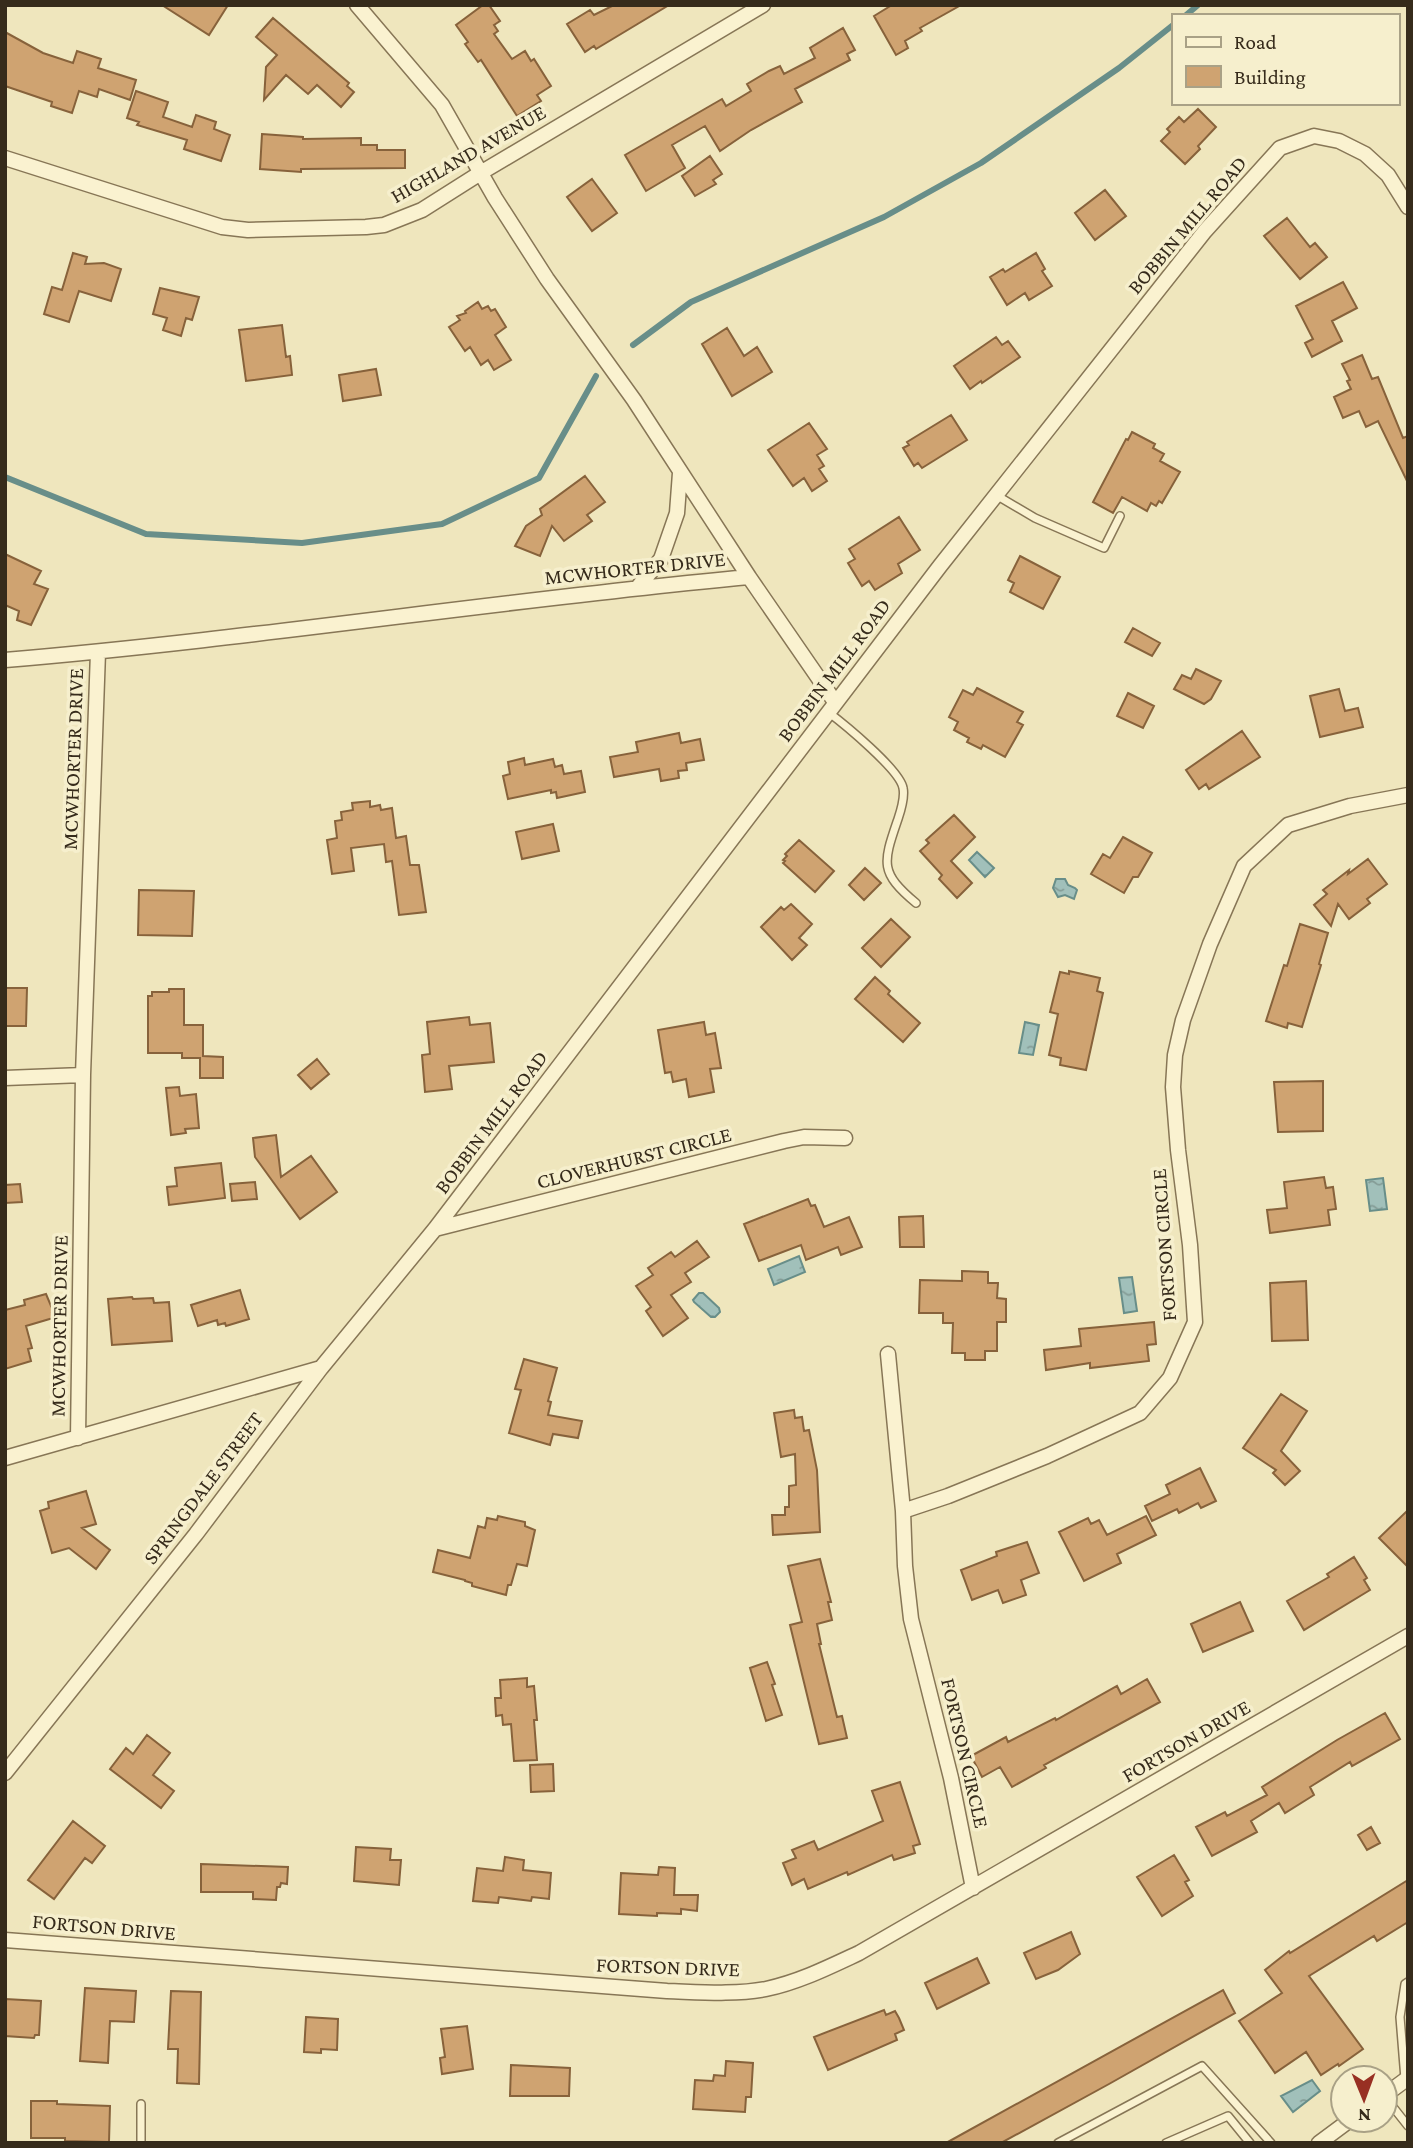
<svg xmlns="http://www.w3.org/2000/svg" width="1413" height="2148" viewBox="0 0 1413 2148" font-family="'Crimson Pro',serif">
	<defs>
		<pattern id="water-ripples" width="26" height="14" patternUnits="userSpaceOnUse" patternTransform="scale(1.75)"><rect width="26" height="14" fill="#a1c0ba"/><path d="M2 4q2-2 4 0t4 0M15 11q2-2 4 0t4 0" fill="none" stroke="#849c96"/></pattern>
	</defs>
	<rect width="100%" height="100%" fill="#efe6bd"/>
	<path fill="url(#water-ripples)" stroke="#688e89" stroke-width="2" d="M977,852L994,868L985,877L969,860Z
		M1056,879H1065L1068,885L1075,888L1077,890L1074,899L1065,895L1058,897L1053,888Z
		M1025,1022L1039,1025L1033,1055L1019,1053Z
		M1383,1178L1387,1209L1370,1211L1366,1180Z
		M799,1256L805,1272L774,1285L768,1269Z
		M1132,1277L1137,1311L1124,1313L1119,1278Z
		M699,1293H703L719,1308L720,1312L715,1317H711L694,1302L693,1300Z
		M1312,2080L1320,2091L1293,2112L1281,2096Z"/>
	<g fill="none" stroke-linecap="round" stroke-linejoin="round">
		<path stroke="#688e89" stroke-width="6" d="M1185,16L1198,5
			M633,345L691,302L884,217L981,163L1119,68L1173,25
			M5,477L146,534L302,543L442,524L539,478L596,376"/>
	</g>
	<path fill="#cfa371" stroke="#87623b" stroke-width="2" d="M162,5H228L209,35Z
		M483,5H489L500,21L494,25L498,31L494,34L512,59L525,51L531,61L534,59L551,86L537,95L541,101L517,116L481,60L478,62L465,44L468,42L456,25Z
		M614,5H669L596,49L594,46L585,52L567,24L590,10L594,15Z
		M892,5H961L920,28L922,31L905,41L908,48L896,55L874,16Z
		M273,18L349,83L347,86L354,92L341,107L317,85L308,94L286,75L264,100L266,67L277,55L256,37Z
		M843,28L855,50L847,54L850,60L795,89L802,102L751,130L720,151L705,126L672,145L685,168L646,191L625,155L722,99L726,106L751,91L747,84L769,71L780,66L784,74L815,58L810,48Z
		M5,32L43,53L73,63L77,51L101,59L98,68L136,80L130,100L99,89L97,97L79,91L72,113L51,106L52,102L5,86Z
		M136,91L168,102L163,117L192,127L196,115L216,122L214,129L230,135L221,161L184,149L187,140L137,125L139,122L127,118Z
		M1198,109L1216,127L1198,146L1200,149L1185,164L1161,141L1170,132L1167,129L1179,117L1184,122Z
		M262,134L303,137V139L361,138V145H377V150H405V168L301,169V172L260,169Z
		M710,156L722,174L713,180L716,184L695,196L682,176Z
		M592,179L617,213L592,231L567,197Z
		M1105,190L1126,216L1095,240L1075,213Z
		M1287,218L1310,247L1315,243L1327,257L1300,279L1264,236Z
		M73,253L87,257L85,264L104,263L121,269L111,301L79,291L69,322L44,314L52,287L62,290Z
		M1036,253L1045,269L1042,271L1052,286L1029,300L1025,293L1007,305L990,277L1003,269L1005,272Z
		M1343,282L1357,308L1332,321L1342,341L1312,357L1305,343L1313,339L1296,306Z
		M160,288L199,297L192,320L186,318L181,336L163,330L167,318L153,314Z
		M478,302L482,309L488,306L491,311L495,309L506,327L495,335L511,360L494,370L488,360L481,365L470,347L465,351L449,327L460,320L457,316L466,313L465,311Z
		M282,325L286,357L290,356L292,375L246,381L239,330Z
		M727,328L744,356L757,347L772,372L732,396L702,344Z
		M996,337L1002,345L1008,341L1020,357L982,383L981,381L970,389L954,366Z
		M1362,355L1372,379L1378,377L1403,438L1408,436V483L1378,421L1366,427L1359,411L1343,418L1334,397L1351,389L1347,381L1350,380L1342,364Z
		M376,369L381,395L343,401L339,375Z
		M951,415L967,440L922,468L918,463L914,466L903,448L909,445L907,442Z
		M809,423L827,449L817,455L824,466L819,469L827,481L812,491L804,478L793,486L768,450Z
		M1132,432L1155,444L1153,448L1164,454L1160,461L1180,472L1162,503L1159,501L1156,506L1151,503L1147,511L1122,497L1113,513L1093,502L1126,439L1128,440Z
		M585,476L605,502L587,515L592,521L564,541L552,526L540,556L515,546L526,526L542,515L540,509Z
		M899,517L920,550L898,564L902,573L875,590L869,581L862,586L848,563L855,559L849,549Z
		M5,554L41,571L34,584L48,589L31,625L17,620L19,611L5,605Z
		M1020,556L1060,577L1043,609L1010,592L1014,583L1008,580Z
		M1133,628L1160,643L1152,656L1125,642Z
		M1196,669L1221,681L1211,699L1204,704L1174,689L1182,675L1191,679Z
		M977,688L1023,712L1017,722L1023,725L1005,757L983,745L981,749L967,742L969,738L954,730L958,722L949,717L963,690L973,695Z
		M1339,689L1345,711L1358,708L1363,727L1320,737L1310,696Z
		M1128,693L1154,706L1143,728L1117,716Z
		M1242,731L1260,757L1209,789L1206,784L1199,789L1186,770Z
		M679,733L681,743L700,739L704,760L686,763L687,770L678,771L679,778L661,781L659,769L614,777L610,757L638,752L636,742Z
		M524,758L525,765L553,759L555,767L562,765L564,774L581,771L585,792L557,798L556,792L551,793V790L508,799L503,776L510,774L508,762Z
		M370,801V807L380,805L381,810L392,808L396,838L406,836L410,865H419L426,912L399,915L392,861L386,862L384,844L351,848L354,871L332,874L327,840L337,838L335,821L342,820L341,812L353,810L352,803Z
		M954,815L975,837L951,861L972,883L957,898L939,879L942,875L920,851L929,843L926,840Z
		M553,824L559,851L522,859L516,832Z
		M1123,837L1152,853L1138,877H1133L1124,893L1091,874L1103,854L1110,858Z
		M799,840L834,871L815,892L783,863L785,861L783,860L787,856L785,854Z
		M1368,859L1387,884L1367,899L1370,903L1349,919L1338,904L1331,926L1314,905L1327,894L1323,890L1349,870L1348,874Z
		M865,868L881,883L864,900L849,885Z
		M139,890L194,891L192,936L138,935Z
		M791,904L812,924L799,938L807,945L792,960L761,927L781,907L784,910Z
		M891,919L910,937L881,967L862,948Z
		M1300,924L1328,933L1319,964L1321,965L1302,1027L1288,1023L1287,1028L1266,1021L1284,965L1287,966Z
		M1069,971L1100,978L1097,991L1103,993L1086,1070L1060,1065L1061,1058L1049,1055L1058,1014L1050,1012L1060,972L1069,974Z
		M875,977L890,991L888,994L920,1023L903,1042L855,999Z
		M5,988H27L26,1026H5Z
		M169,989H184V1025H203V1056L223,1057V1078H200V1058H182V1053H148V996H152V992H169Z
		M469,1017L470,1025L490,1023L494,1062L449,1066L452,1089L425,1092L422,1055L430,1054L427,1022Z
		M704,1022L706,1035L715,1033L721,1068L710,1069L714,1092L689,1097L686,1079L673,1082L671,1072L665,1073L658,1030Z
		M317,1059L329,1074L311,1089L298,1075Z
		M1323,1081V1131L1278,1132L1274,1082Z
		M179,1087L180,1096L196,1094L199,1128L185,1129L186,1133L171,1135L166,1088Z
		M276,1135L281,1177L311,1156L337,1192L300,1219L255,1157L253,1138Z
		M221,1163L225,1198L169,1205L167,1187L177,1186L175,1168Z
		M1324,1177L1326,1188L1333,1187L1336,1209L1328,1210L1330,1225L1270,1233L1267,1210L1287,1208L1284,1182Z
		M255,1182L257,1199L232,1201L230,1184Z
		M20,1184L22,1202L5,1203V1185Z
		M808,1199L811,1206L815,1205L824,1227L849,1217L862,1247L841,1255L838,1247L806,1260L801,1245L759,1261L744,1224Z
		M923,1216L924,1247H900L899,1217Z
		M697,1241L709,1257L685,1273L691,1282L671,1295L688,1318L663,1336L646,1311L651,1307L636,1286L653,1275L648,1268L671,1252L675,1257Z
		M962,1271L988,1272V1283H998L997,1298L1006,1299V1322H997V1351H985V1360H965V1353H952L953,1323H943V1313H919L920,1280L962,1281Z
		M1306,1281L1308,1340L1272,1341L1270,1283Z
		M240,1290L249,1319L226,1326L225,1323L218,1325L217,1320L198,1326L191,1305Z
		M46,1294L54,1313H52L53,1318L26,1326L32,1348L28,1349L31,1361L5,1369V1310L25,1305L24,1300Z
		M132,1297L133,1299L153,1298L154,1303L169,1302L172,1341L112,1345L108,1299Z
		M1154,1322L1156,1344L1147,1345L1149,1361L1090,1368V1363L1046,1370L1044,1350L1081,1346L1079,1329Z
		M524,1359L557,1368L548,1401L551,1402L548,1415L582,1421L578,1438L553,1434L550,1445L509,1433L521,1390L515,1389Z
		M1281,1394L1307,1411L1281,1451L1300,1471L1285,1485L1273,1473L1276,1470L1243,1448Z
		M794,1410L795,1418L802,1417L804,1431L809,1430L817,1470L820,1532L773,1535L772,1515H785V1507H789V1486L796,1485L795,1454L781,1457L774,1413Z
		M1200,1468L1216,1501L1201,1508L1198,1503L1179,1513L1177,1509L1152,1521L1145,1506L1170,1494L1166,1485Z
		M86,1491L96,1524L82,1528L110,1550L96,1569L69,1548L52,1553L40,1511L49,1508L48,1502Z
		M1408,1510V1567L1379,1538Z
		M498,1516L525,1522V1526L535,1530L527,1566L517,1564L511,1585H508L506,1595L472,1586V1583L465,1581V1580L433,1572L438,1550L470,1558L478,1526L485,1528L487,1518L497,1520Z
		M1146,1516L1156,1535L1117,1554L1121,1563L1084,1581L1059,1532L1088,1518L1091,1524L1099,1520L1107,1535Z
		M1027,1542L1039,1573L1021,1580L1026,1595L1003,1603L998,1590L972,1600L961,1570L997,1556L996,1552Z
		M1354,1557L1367,1578L1364,1580L1370,1590L1304,1630L1287,1601L1329,1577L1327,1574Z
		M820,1559L831,1602H828L832,1620L817,1624L821,1644H819L837,1717L842,1716L847,1738L819,1744L790,1625L802,1622L788,1566Z
		M1240,1602L1253,1631L1203,1652L1191,1624Z
		M767,1662L775,1684L772,1685L782,1715L766,1721L750,1668Z
		M527,1678V1687L534,1686L537,1720H534L537,1760L514,1761L511,1724L503,1725L502,1715L496,1716L495,1698H501L500,1680Z
		M1147,1679L1160,1702L1044,1765L1046,1768L1012,1787L1000,1767L982,1777L971,1756L1006,1737L1008,1742L1055,1718L1056,1720L1117,1686L1121,1694Z
		M1385,1713L1400,1739L1352,1766L1350,1762L1310,1787L1314,1795L1285,1813L1279,1803L1251,1821L1257,1832L1212,1856L1196,1827L1225,1812L1227,1816L1267,1795L1262,1787L1337,1740Z
		M147,1735L170,1753L153,1775L174,1791L161,1808L110,1769L126,1748L133,1754Z
		M553,1764L554,1791L531,1792L530,1765Z
		M900,1782L920,1844L913,1846L915,1853L894,1860L892,1855L848,1875L847,1872L808,1889L804,1879L792,1885L783,1863L796,1858L792,1850L814,1841L818,1850L883,1821L872,1791Z
		M73,1821L105,1846L92,1863L85,1858L54,1899L28,1880Z
		M1371,1827L1380,1843L1367,1850L1358,1835Z
		M356,1847L391,1849L390,1860H401L399,1885L354,1881Z
		M1174,1855L1189,1880L1185,1882L1193,1896L1162,1916L1137,1877Z
		M505,1857L524,1860L523,1870L551,1873L549,1899L532,1897L531,1901L499,1897L498,1903L473,1901L477,1868L503,1871Z
		M201,1864L288,1867L287,1884L281,1883L280,1887H277L276,1900L253,1899V1892H201Z
		M659,1867L675,1868L674,1895H698L697,1911L681,1909V1914L657,1913V1916L619,1914L621,1873L658,1875Z
		M1408,1880V1922L1377,1941L1374,1936L1309,1976L1363,2049L1339,2066L1338,2064L1321,2075L1306,2052L1275,2073L1239,2021L1282,1993L1265,1970L1289,1951L1290,1953Z
		M1071,1932L1080,1954L1058,1970L1036,1979L1024,1953Z
		M977,1958L989,1983L937,2009L925,1983Z
		M85,1988L136,1991L134,2022L110,2021L108,2063L80,2061Z
		M1223,1990L1235,2013L1109,2084L1001,2143H946Z
		M171,1991L201,1992L199,2084L177,2083L178,2049H168Z
		M5,1999L41,2001L39,2035H35L34,2038L5,2036Z
		M884,2010L886,2015L895,2011L899,2018L904,2030L895,2034L897,2040L828,2070L814,2037Z
		M306,2017L338,2019L337,2050L321,2049V2053L304,2052Z
		M467,2026L473,2069L442,2074L440,2058L445,2057L441,2029Z
		M726,2061L753,2063L751,2097H746L745,2112L693,2109L695,2080L713,2081L714,2075L725,2076Z
		M511,2065L570,2068L569,2096H510Z
		M31,2101H57V2104L110,2106L109,2142L65,2141V2138H31Z"/>
	<g fill="none" stroke-linecap="round" stroke-linejoin="round">
		<defs>
			<path id="lane" d="M996,495L1035,518L1104,548L1120,516
				M828,712C844,724 900,770 903,788C905,797 901,810 898,819C883,863 879,872 916,903
				M1405,2079L1400,2017L1405,1984L1408,1982
				M1385,2097L1408,2126
				M141,2104V2143
				M1058,2143L1202,2066L1271,2143
				M1166,2143L1228,2116L1250,2143"/>
			<path id="street" d="M357,5L442,105L495,198L547,279L634,400L749,577
				M5,158L222,227L248,230L366,227L384,225L422,210L482,172L763,5
				M638,587L661,559L677,513L680,473
				M5,660C254,639 500,600 749,577L835,702
				M5,1078L83,1075
				M435,1229L784,1141L804,1137L845,1138
				M888,1354L903,1511L905,1566L911,1619L951,1778L973,1888
				M78,1438L83,1075L98,652
				M5,1458L321,1368
				M903,1511L948,1496L1047,1456L1140,1413L1170,1378L1195,1322L1190,1245L1178,1150L1173,1087L1175,1055L1183,1020L1210,944L1244,866L1288,825L1350,806L1408,795
				M5,1773L196,1534L321,1368L435,1229L940,566L1205,231L1280,148L1314,136L1339,141L1365,154L1388,175L1408,207
				M5,1940L667,1991C699,1992 735,1995 766,1989C799,1982 829,1967 859,1953L1408,1636
				M1385,2095L1408,2078
				M1319,2143L1350,2120"/>
		</defs>
		<use href="#lane" stroke="#877656" stroke-width="10"/>
		<use href="#street" stroke="#877656" stroke-width="17"/>
		<use href="#lane" stroke="#faf2d0" stroke-width="7"/>
		<use href="#street" stroke="#faf2d0" stroke-width="14"/>
	</g>
	<g text-anchor="middle" dominant-baseline="central" stroke-width="7" stroke-linejoin="round" paint-order="stroke">
		<g font-size="21" fill="#362b1b" stroke="#f6efcd">
			<text transform="translate(468 154) rotate(-30)">HIGHLAND AVENUE</text>
			<text transform="translate(1187 225) rotate(-50)">BOBBIN MILL ROAD</text>
			<text transform="translate(635 568) rotate(-6)">MCWHORTER DRIVE</text>
			<text transform="translate(834 670) rotate(-53)">BOBBIN MILL ROAD</text>
			<text transform="translate(73 759) rotate(-88)">MCWHORTER DRIVE</text>
			<text transform="translate(491 1122) rotate(-53)">BOBBIN MILL ROAD</text>
			<text transform="translate(634 1158) rotate(-14)">CLOVERHURST CIRCLE</text>
			<text transform="translate(1164 1245) rotate(-94)">FORTSON CIRCLE</text>
			<text transform="translate(59 1326) rotate(-89)">MCWHORTER DRIVE</text>
			<text transform="translate(203 1488) rotate(-53)">SPRINGDALE STREET</text>
			<text transform="translate(1186 1741) rotate(-30)">FORTSON DRIVE</text>
			<text transform="translate(965 1753) rotate(77)">FORTSON CIRCLE</text>
			<text transform="translate(104 1927) rotate(5)">FORTSON DRIVE</text>
			<text transform="translate(668 1967) rotate(2)">FORTSON DRIVE</text>
		</g>
	</g>
	<rect width="1413" height="2148" fill="none" stroke="#362b1b" stroke-width="14"/>
	<rect x="1172" y="14" width="228" height="91" fill="#f6efcd" stroke="#a9a186" stroke-width="2"/>
	<rect x="1186" y="37" width="35" height="10" fill="#faf2d0" stroke="#a9a186" stroke-width="2"/>
	<text x="1234" y="49" font-size="21" fill="#362b1b">Road</text>
	<rect x="1186" y="66" width="35" height="21" fill="#cfa371" stroke="#a9a186" stroke-width="2"/>
	<text x="1234" y="84" font-size="21" fill="#362b1b">Building</text>
	<g transform="translate(1364 2099) rotate(179)"><circle r="33" fill="#f6efcd" stroke="#a9a186" stroke-width="2"/>
	<path d="M0-5L12 26L0 18L-12 26Z" fill="#983023"/>
	<text y="-10" font-size="19" font-weight="bold" text-anchor="middle" fill="#362b1b">N</text>
	</g>
</svg>
